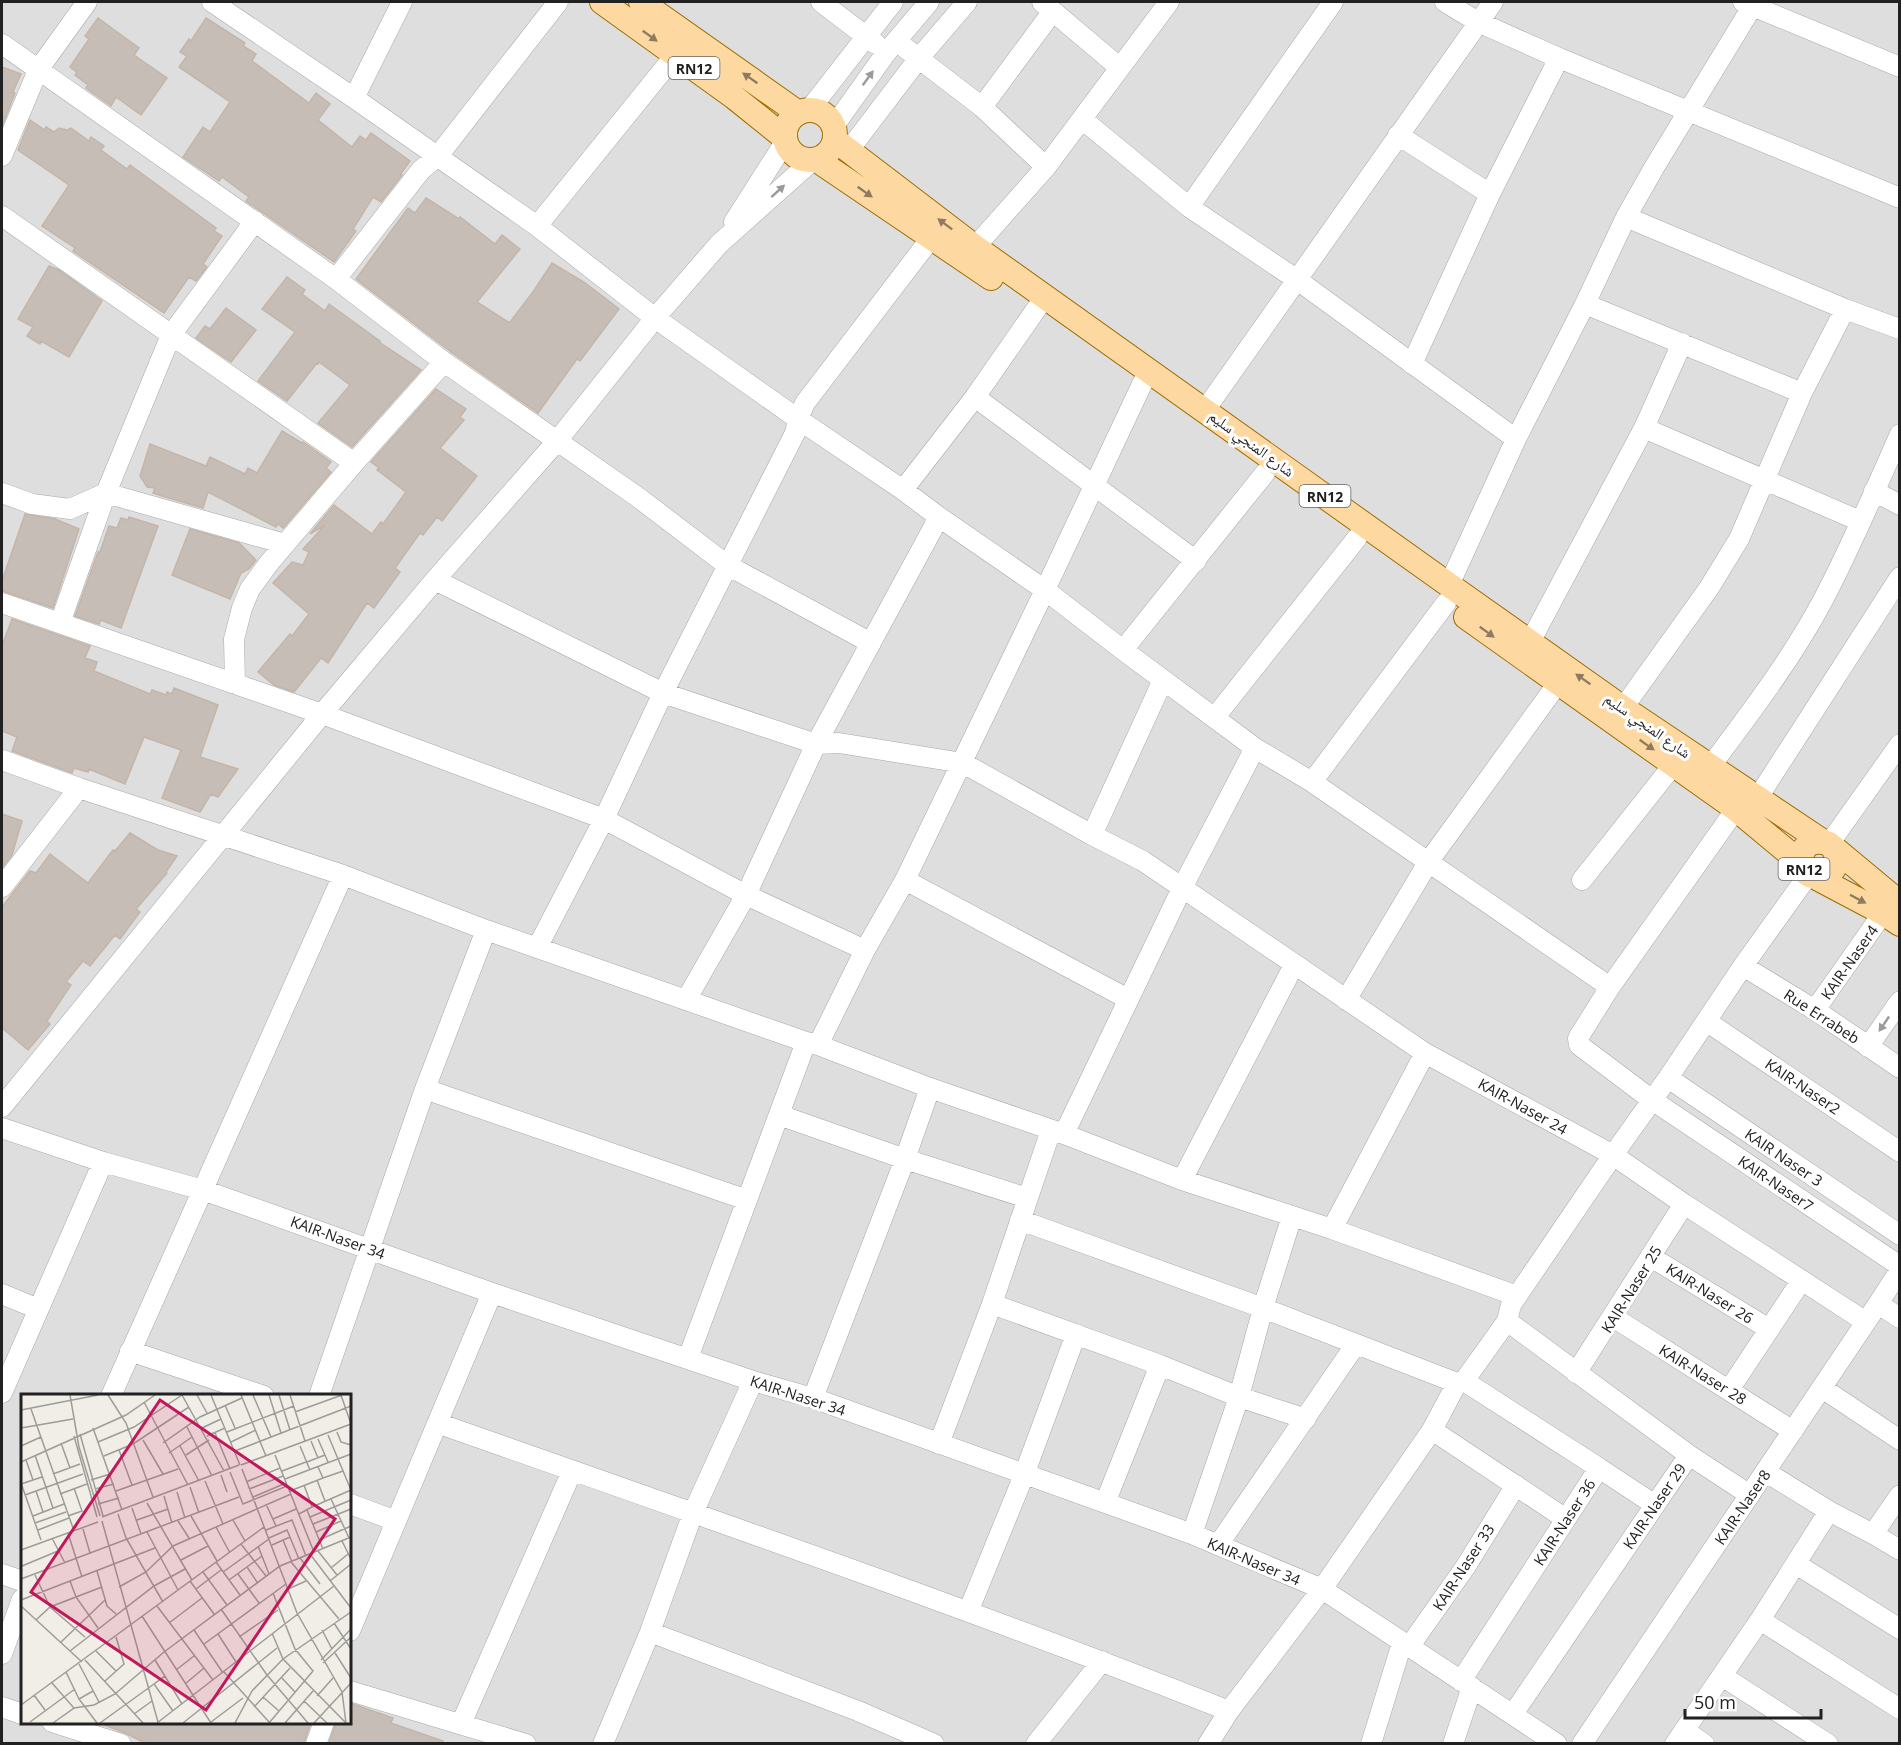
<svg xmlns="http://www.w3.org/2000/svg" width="1901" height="1745" viewBox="0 0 1901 1745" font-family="'Open Sans','Noto Naskh Arabic',sans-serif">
	<rect width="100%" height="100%" fill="#f1eee7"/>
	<path fill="#dfdede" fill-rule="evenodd" d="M2,2H1899V1743L2,1744ZM22,1396H350V1722H22Z"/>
	<path fill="#c6beb6" stroke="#c3b5a9" stroke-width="1.5" d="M98,18L139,48L134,55L167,78L141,115L116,97L111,106L86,88L88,85L75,75L77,72L70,67L89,39L85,36Z
		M206,18L245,43L243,46L256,54L252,61L309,103L316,93L330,104L318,120L352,147L360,136L366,140L371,133L410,161L400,175H402L381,202L373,197L353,229L356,231L334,262L246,201L249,197L222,177L219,181L183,157L203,127L210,132L230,102L179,67L187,56L180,52L189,39L191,41Z
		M2,67L21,74L13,92L15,93L2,126Z
		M30,120L45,130L46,127L54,132L59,128L67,130L71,128L89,141L91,137L104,146L101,150L127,169L130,165L216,228L214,231L222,236L203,264L207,267L196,281L189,277L164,313L73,251L75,248L42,226L69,185L18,150Z
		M426,198L459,219L460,217L495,244L502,235L520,249L477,302L508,322H510L533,292L552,263L584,282L619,309L580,361L577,359L538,413L451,352L356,279L408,208L415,213Z
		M49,266L59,270L102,301L69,357L41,341L40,344L27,336L33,327L18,319Z
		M287,277L305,290L302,294L325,311L329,304L380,341L379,342L421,370L352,447L318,423L350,385L319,362L318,364L317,363L287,401L258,381L295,332L262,309Z
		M226,308L256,330L231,362L196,338L205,326L210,329Z
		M436,389L466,409L460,417L464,420L440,448L477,476L442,521L437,517L423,535L420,533L395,568L400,572L374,608L367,603L328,663L321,658L294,692L274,685L258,672L290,634L292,636L309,614L273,583L292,562L303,565L309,552L303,549L325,525L310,534L334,505L372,534L381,522L383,524L406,492L377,470L379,468L371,462Z
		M282,431L302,443L303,442L331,462L326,468L331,472L283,528L278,524L276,527L208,492L203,508L162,496L153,493L155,488L147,487L140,476L150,444L206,466L210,457L245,474L248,468L257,473Z
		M25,514L55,519L79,529L53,608L2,591V581Z
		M129,517L158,526L121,628L101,620L99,624L75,616L98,552H100L109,526L117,528L121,518L128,520Z
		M190,529L239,543L256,560L249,569L241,573L230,599L172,575Z
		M12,619L90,646L85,658L97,662L94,671L116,680L150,694L152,690L166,695L167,692L172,694L174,688L218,705L200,757L238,769L218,797L211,794L200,812L162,798L181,750L144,737L125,784L89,769L88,772L74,768L72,773L12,751L17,737L2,731V646Z
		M2,814L22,821L12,855L2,868Z
		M130,833L158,850L177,856L166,872L167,873L136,909L140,912L120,939L115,935L90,966L83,961L66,982L71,985L47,1021L50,1024L28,1050L2,1028V907L30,871L36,873L50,854L88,883L113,850L115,851Z
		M350,1703L393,1718L391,1723L443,1741V1743H329L336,1722H350Z
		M97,1722H311L304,1743H145L125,1733Z"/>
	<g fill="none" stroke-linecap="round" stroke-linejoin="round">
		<defs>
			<path id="minor" d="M212,2L354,98L537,226L655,318L798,419L903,490L939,517L1045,590L1123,650L1255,748L1312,782L1610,987
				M821,2L876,44
				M1042,2L1119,67
				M1445,2L1478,22L1559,58L1900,198
				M1743,2L1900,67
				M896,41L982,107L1046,167
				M2,44L336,279L444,362L639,498L727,565L871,643
				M354,98L402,2
				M982,107L1053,11
				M810,109L893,2
				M1082,119L1189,207L1296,279L1516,439
				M834,126L886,53L929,2
				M1398,135L1490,194
				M849,150L919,58L967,2
				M2,156L38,70L87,2
				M1189,207L1333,2
				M2,216L354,463
				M1626,217L1845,309L1900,329
				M734,222L785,142
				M537,226L676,54
				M975,247L1046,167L1169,2
				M336,279L421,170L438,156L558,2
				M1585,304L1802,393
				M1412,364L1490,194L1559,58
				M975,397L1196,561
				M1205,410L1493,2
				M1644,428L1860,521
				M903,490L975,397L1037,308
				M1874,491L1900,505
				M2,493L32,504L70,509L106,493L285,544
				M435,580L663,693L816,744L839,743L963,763L1092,835L1143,861L1425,1053L1613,1155L1684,1204L1866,1322
				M1449,585L1516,439L1585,304L1626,217L1655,166L1755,2
				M2,603L322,714L604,819L746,895L865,950
				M60,623L106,493L171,335L255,221
				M1530,642L1644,428L1682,343
				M1123,650L1265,473
				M235,684L234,639L242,608L250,589L269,563L354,463L444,362
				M1623,708L1709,588L1739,539L1802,393L1845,309
				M1215,717L1357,538
				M2,760L79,788L343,875L486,930L806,1042L818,1045L930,1088L1064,1134L1182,1180L1332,1229L1517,1296
				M1710,767C1750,713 1791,660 1823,600C1851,547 1875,490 1900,434
				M1312,782L1446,603
				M1757,799L1900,577
				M1736,809L1610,987L1578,1038L1579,1045L1652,1100L1900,1266
				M1092,835L1163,680
				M1829,844L1900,744
				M905,880L1128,999
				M1582,880L1674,764
				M2,887L79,788
				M537,948L604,819L663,693L795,433L798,419L805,403L931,238
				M1743,966L1815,1010L1900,1068
				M686,1000L746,895L816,744L939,517
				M1346,1000L1429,861L1558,683
				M1815,1010L1883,913
				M1706,1021L1900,1152
				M818,1045L865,950L905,880L1045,590L1143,382
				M1868,1047L1900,1001
				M1668,1078L1900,1235
				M425,1089L747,1200
				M2,1107L322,714L435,580L557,441L655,318L719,244L812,161
				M779,1115L905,1159L1027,1198
				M2,1128L103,1162L203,1190L492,1293L753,1381L813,1398L1192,1534L1322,1589L1557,1744
				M1064,1134L1184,884L1255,748
				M1182,1180L1294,965
				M1020,1220L1263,1308L1457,1383
				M1332,1229L1425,1053
				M1651,1257L1769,1329
				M2,1294L38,1309
				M992,1304L1160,1365L1239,1397L1306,1419
				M1878,1304L1900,1318
				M1613,1317L1793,1431
				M1507,1321L1689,1455L1513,1714
				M130,1351L264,1396
				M688,1358L806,1042
				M1576,1373L1684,1204
				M1822,1388L1900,1440
				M1729,1390L1801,1281
				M2,1393L103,1162
				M111,1396L343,875
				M319,1396L425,1089L486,930
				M813,1398L905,1159L930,1088
				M437,1423C702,1516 968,1608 1229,1711
				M1432,1430L1566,1519
				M939,1444L992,1304L1051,1130
				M1689,1455L1750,1495
				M1599,1468L1655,1505
				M1766,1472L1829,1511L1873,1534L1900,1495
				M1105,1503L1160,1365
				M350,1504L396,1521
				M1192,1534L1239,1397L1263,1308L1292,1216
				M1873,1534L1900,1550
				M1218,1545L1356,1344
				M1796,1564L1900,1629
				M2,1574L22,1581
				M968,1612L1024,1475L1076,1334
				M1760,1620L1900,1709
				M350,1631L492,1293
				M650,1632L858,1711L934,1744
				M1409,1647L1466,1566L1516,1485
				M2,1654L22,1599
				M1722,1676L1828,1744
				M1461,1681L1599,1468L1464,1381
				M350,1691L526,1744
				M2,1707L22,1714
				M52,1722L121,1744
				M461,1724L572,1471
				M1684,1730L1704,1744
				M316,1744L324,1722
				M603,1744L650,1632L693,1513L753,1381
				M1036,1744L1102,1661
				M1208,1744L1229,1711L1322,1589L1432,1430L1457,1383L1464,1381L1507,1321L1511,1305L1517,1296L1613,1155L1668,1078L1743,966L1809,874
				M1371,1744L1402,1643
				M1453,1744L1472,1687
				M1582,1744L1878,1304L1900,1270
				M1675,1744L1760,1620L1829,1511"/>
			<path id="major" d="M602,2L734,97L785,138
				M641,2L797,112
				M785 135a25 25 0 1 1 50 0a25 25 0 1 1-50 0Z
				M835,140L975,247L1449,585L1623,708L1822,841
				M817,160L991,278
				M1466,617L1736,809L1801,863
				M1834,849C1837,857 1838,864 1832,871C1829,875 1824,877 1819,877C1792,878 1796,831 1829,844L1900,903
				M1815,877L1883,913L1900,924"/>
		</defs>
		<use href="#minor" stroke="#a8a8a8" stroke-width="21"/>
		<use href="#major" stroke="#9d6d00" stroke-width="26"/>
		<use href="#minor" stroke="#fff" stroke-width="20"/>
		<use href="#major" stroke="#fdd8a0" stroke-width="24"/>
	</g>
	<defs><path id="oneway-solid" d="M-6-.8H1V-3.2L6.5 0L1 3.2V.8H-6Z" transform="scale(1.5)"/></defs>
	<g fill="#8f7c60">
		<use href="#oneway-solid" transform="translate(650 36) rotate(36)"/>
		<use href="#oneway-solid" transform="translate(750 78) rotate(-145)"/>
		<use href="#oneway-solid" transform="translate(865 192) rotate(35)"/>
		<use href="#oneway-solid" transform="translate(945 224) rotate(-143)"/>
		<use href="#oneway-solid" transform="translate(1487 632) rotate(36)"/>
		<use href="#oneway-solid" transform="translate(1583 679) rotate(-145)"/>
		<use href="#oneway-solid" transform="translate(1647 745) rotate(35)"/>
		<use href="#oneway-solid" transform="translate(1858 899) rotate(28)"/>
	</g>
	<g fill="#9b9b9b">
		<use href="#oneway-solid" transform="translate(868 78) rotate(-54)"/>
		<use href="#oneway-solid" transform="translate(778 191) rotate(-42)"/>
		<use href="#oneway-solid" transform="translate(1884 1024) rotate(124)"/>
	</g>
	<g text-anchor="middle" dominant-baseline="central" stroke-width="6" stroke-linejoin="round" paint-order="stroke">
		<g fill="#fff" stroke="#646464" stroke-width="1.5">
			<rect x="668.5" y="57" width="51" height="22" rx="4.5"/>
			<rect x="1299.5" y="485" width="51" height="22" rx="4.5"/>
			<rect x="1778.5" y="858" width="51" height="22" rx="4.5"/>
		</g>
		<g font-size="14" font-weight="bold" fill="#212121">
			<text x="694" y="68">RN12</text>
			<text x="1325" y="496">RN12</text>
			<text x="1804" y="869">RN12</text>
		</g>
		<g font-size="15" fill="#212121" stroke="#fff">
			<text transform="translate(1252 443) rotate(36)">شارع المنجي سليم</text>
			<text transform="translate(1648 725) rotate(35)">شارع المنجي سليم</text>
			<text transform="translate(1849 962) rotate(-55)">KAIR-Naser4</text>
			<text transform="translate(1822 1016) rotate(33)">Rue Errabeb</text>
			<text transform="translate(1803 1086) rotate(34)">KAIR-Naser2</text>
			<text transform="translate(1523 1106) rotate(29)">KAIR-Naser 24</text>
			<text transform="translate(1784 1157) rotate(34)">KAIR Naser 3</text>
			<text transform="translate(1776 1183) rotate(34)">KAIR-Naser7</text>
			<text transform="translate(338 1237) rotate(20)">KAIR-Naser 34</text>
			<text transform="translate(1631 1289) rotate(-58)">KAIR-Naser 25</text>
			<text transform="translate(1710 1293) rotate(32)">KAIR-Naser 26</text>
			<text transform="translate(1703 1374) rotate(32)">KAIR-Naser 28</text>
			<text transform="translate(798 1395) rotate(18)">KAIR-Naser 34</text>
			<text transform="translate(1654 1506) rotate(-56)">KAIR-Naser 29</text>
			<text transform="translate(1742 1507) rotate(-56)">KAIR-Naser8</text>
			<text transform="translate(1564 1522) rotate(-57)">KAIR-Naser 36</text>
			<text transform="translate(1254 1561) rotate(23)">KAIR-Naser 34</text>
			<text transform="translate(1463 1567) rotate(-57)">KAIR-Naser 33</text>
		</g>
	</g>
	<g transform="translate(21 1394)">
		<rect width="330" height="330" fill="#f1eee7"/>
		<path fill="none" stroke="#9e9c98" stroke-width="1.5" d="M49,1L58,53L79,122M87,1L105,29L132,103M176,1L186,19M190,1L219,71M220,1L245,62M232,1L250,43M248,1L260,39M258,1L269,36M269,1L284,47M320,1L330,30M123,8L167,91M204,11L214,34M10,15L52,134M0,16L77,1M274,18L321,1M166,33L191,82M0,34L52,25M72,34L101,116M181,34L200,25M206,38L273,12M316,38L320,48L330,51M194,39L209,75M59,40L82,122M307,41L330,96M53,42L76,123M186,42L204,34M297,45L307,68M122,46L142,80M290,47L297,64M77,48L113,33L161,1L203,77M210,48L235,36M40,49L49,74M142,49L179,23L221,4M0,52L20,43M159,52L178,87M279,52L289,76M98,56L111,91M214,57L330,12M148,59L171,43M14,61L32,114M165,61L188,46M254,61L293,158M83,62L112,50L168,13M5,66L12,86M0,68L105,21L134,1M286,68L304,61M220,71L330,30M297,73L302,84L322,77M221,75L276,219L321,298L325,329M261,77L285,68M209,78L222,110L266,92M32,80L59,70M200,81L206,98M264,85L330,60M70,86L89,80M296,86L304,107M184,87L202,130M225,88L259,74M0,89L20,146M0,90L21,83M169,93L178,119M74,95L93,90M228,95L262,82M15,97L22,118M95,97L157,75M269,97L302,84M156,98L164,124M39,100L66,90M4,101L62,80M143,102L151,129M232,103L265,89M310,105L328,144M126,109L171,186M77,110L98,104M245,110L255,132M291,113L330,96M111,114L120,140M286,116L302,155M97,120L105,144L142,208M278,120L291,113L283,91M12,122L43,110M47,122L61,117L53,94M170,122L196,167M81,123L218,71M289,123L330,106M252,125L275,115M116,126L147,115M212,126L224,147M81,127L137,328M157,127L168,144M14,129L45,118M292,130L330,115M195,133L209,159M62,135L69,159M17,136L48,124M245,136L271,126L285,162M126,138L157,196M295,138L320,127M47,139L61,183M31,144L44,169M248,144L266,136L278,165M262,146L271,168M298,146L330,132M321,147L330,165M220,150L245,182M251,151L269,143M237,152L248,180M0,156L77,128M297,157L316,181M289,160L330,214M279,164L299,190M160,166L187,152M195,168L219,201M270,168L318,225M1,172L37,157M226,173L236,188M310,174L327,160M76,177L86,212L95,220M182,178L206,211M202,178L248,145M217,180L238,209M14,181L29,213L64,243M0,185L218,103M208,186L241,162M49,187L55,203L77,234M169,187L193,220M309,187L330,170M98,193L125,178L152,152L270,100M175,195L200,176M267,195L285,187M0,206L134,154M0,212L61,268M136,212L192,286M200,215L246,281L287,329M121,222L190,329M15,226L29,213L81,193M148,229L181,204M313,229L330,255M173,236L202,279M301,236L311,255M251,239L262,265L325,329M197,240L215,268M218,243L257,216M40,248L84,206M183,250L265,190M49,257L133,192L164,175M75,257L95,277M314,259L330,284M64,266L122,329M134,266L161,310M300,266L330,235M302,269L330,243M58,270L78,308M155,276L173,262M45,278L58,305M203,278L249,329M144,282L133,290L152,317M260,283L274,298M84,287L103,270L95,243M31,289L53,314L32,329M164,290L183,274M72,297L58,305L76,329M13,301L24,316M296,302L312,284M242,303L258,317M283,307L306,329M0,311L243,133M233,313L269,274M53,314L73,311L94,300L143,258L259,172L330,143M113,320L131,307M9,328L54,295M190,328L222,304M79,329L133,290M136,329L313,192M162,329L256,254M214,329L231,297L262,265L330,218M248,329L292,277L274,255L252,199M264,329L292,297M293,329L330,289"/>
		<path fill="#c2185b" fill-opacity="0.15" stroke="#c2185b" stroke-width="3" d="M139,6L314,125L185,316L10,198Z"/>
		<rect width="330" height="330" fill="none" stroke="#212121" stroke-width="3"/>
	</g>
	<rect width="1901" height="1745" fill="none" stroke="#212121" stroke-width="6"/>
	<path d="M1685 1709v9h136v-9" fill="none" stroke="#212121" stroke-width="3"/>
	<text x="1694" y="1709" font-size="18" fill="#212121" stroke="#ffffff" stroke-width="4.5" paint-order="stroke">50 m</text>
</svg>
